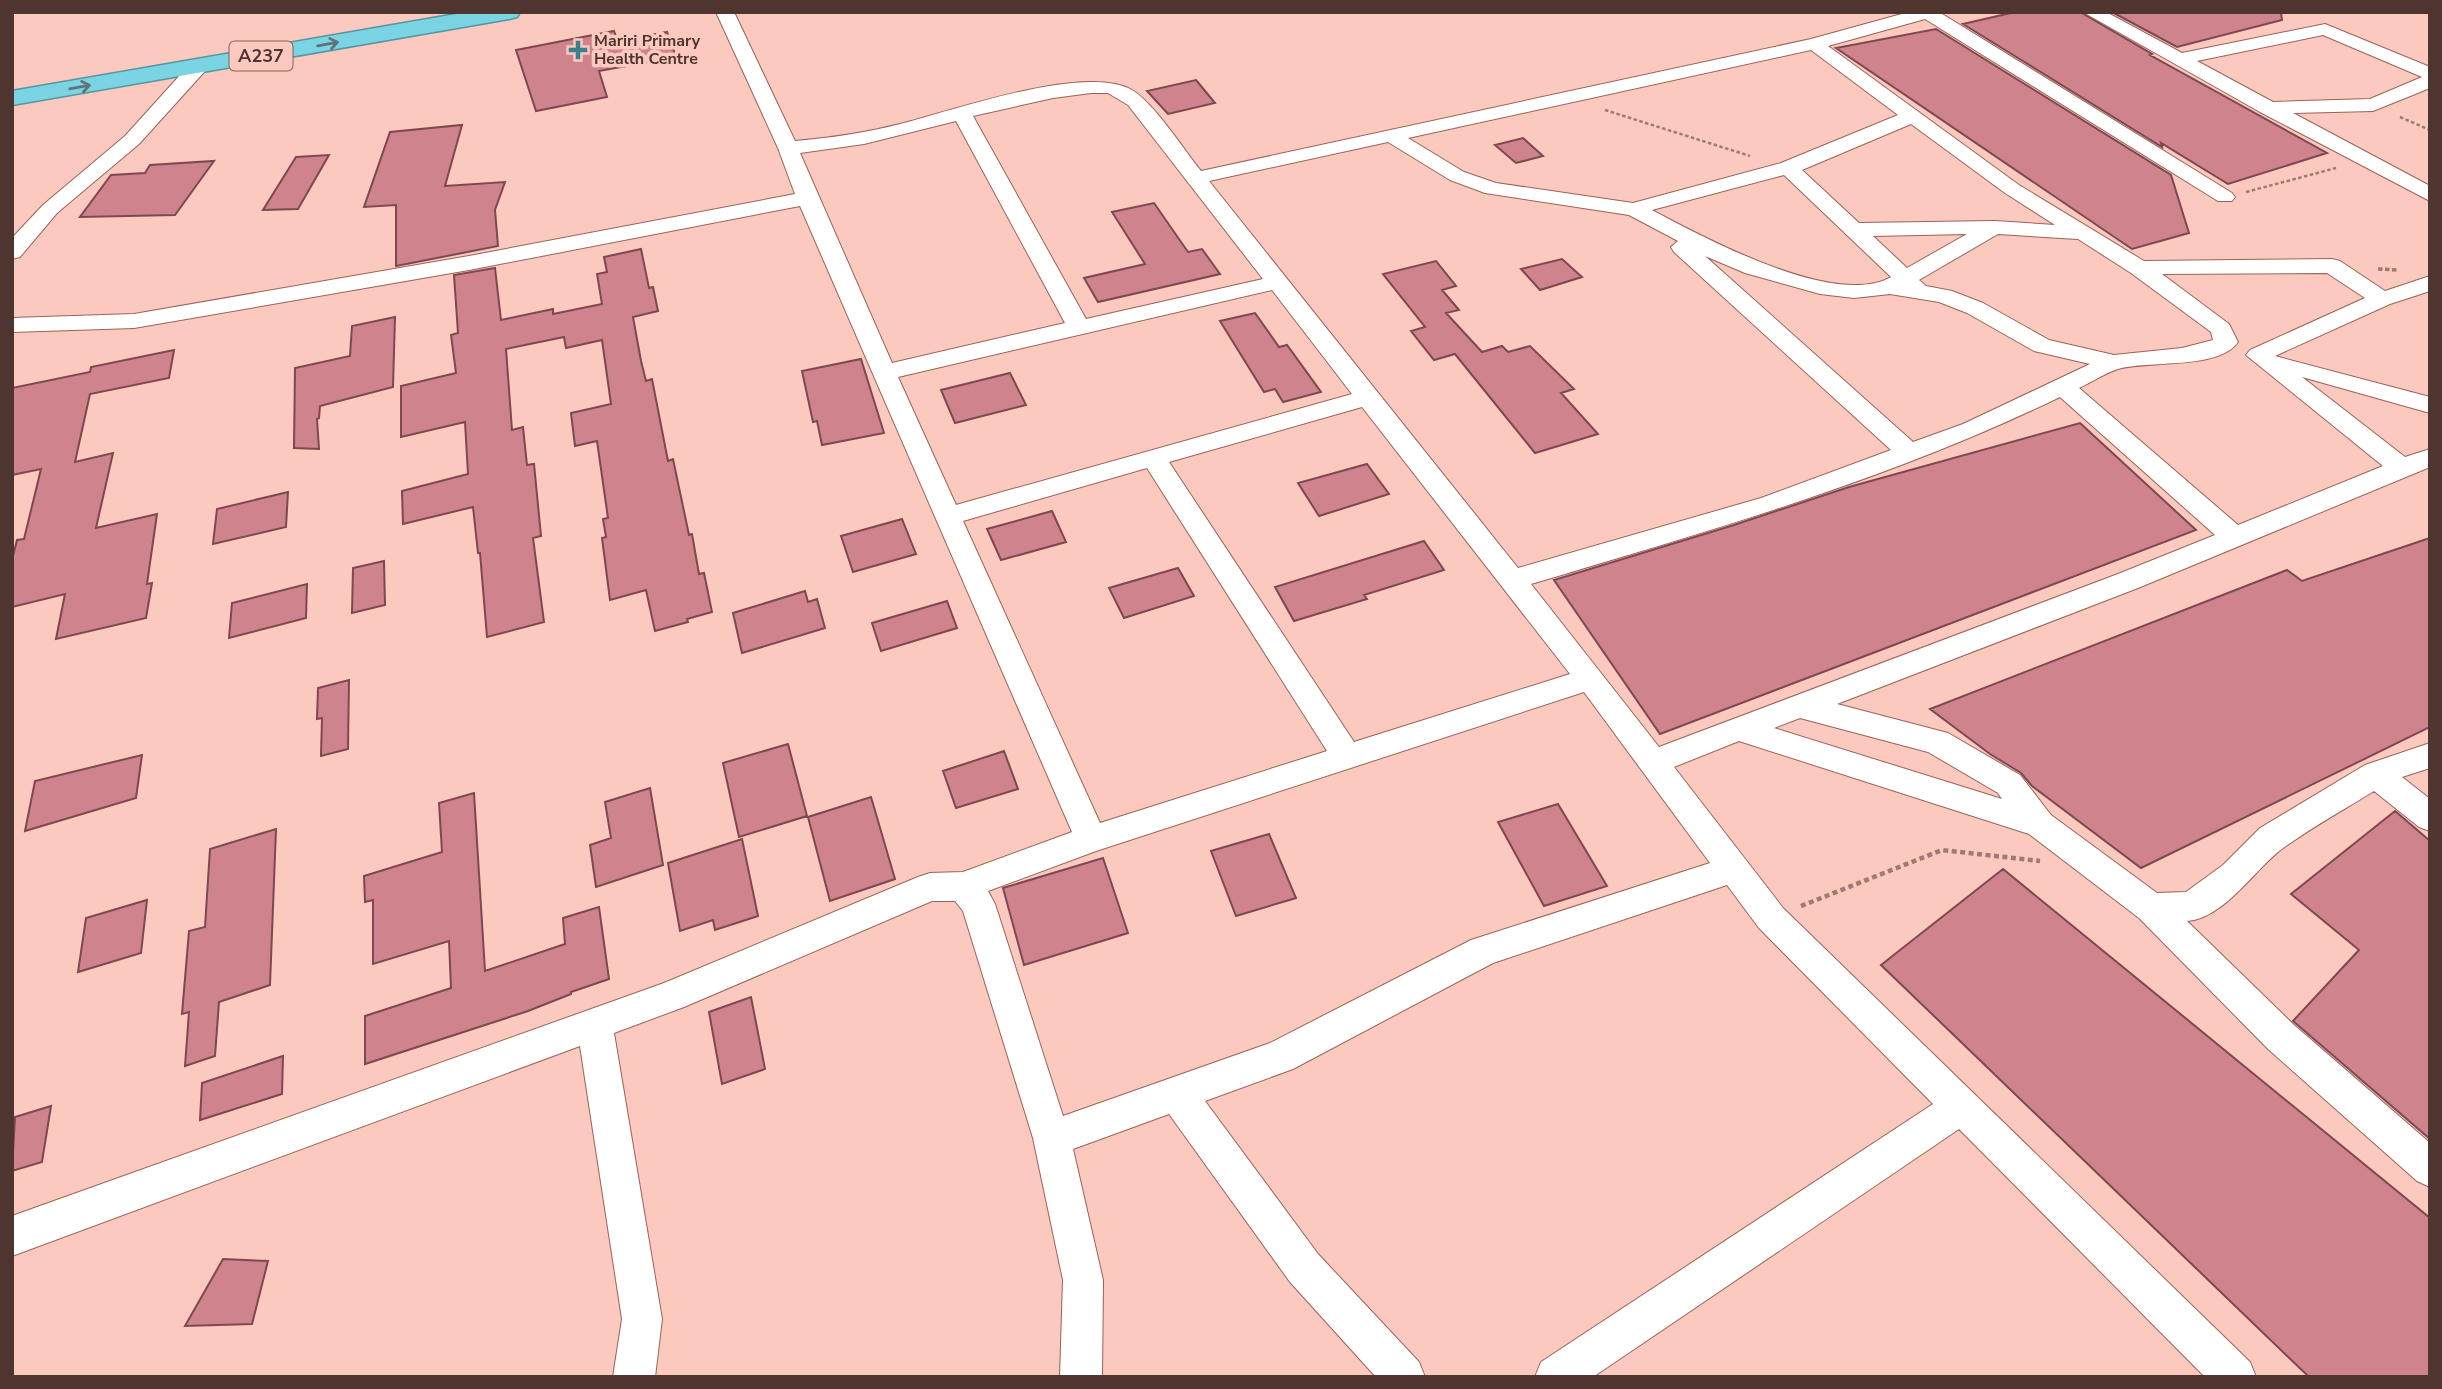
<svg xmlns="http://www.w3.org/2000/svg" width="2442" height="1389" viewBox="0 0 2442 1389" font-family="'Nunito Sans',sans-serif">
	<rect width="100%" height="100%" fill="#fbc9be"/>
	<path fill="#cf838d" stroke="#7e4850" stroke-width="2" d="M2015,12H2080L2152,54L2150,55L2327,153L2228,184L2161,143L2162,147L1963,24Z
		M2112,12H2281L2282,20L2177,47Z
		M1936,29L2171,175L2189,233L2132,249L1836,48Z
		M614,31L618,41L667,32L676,57L599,71L607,97L536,111L516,50Z
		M1196,80L1215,103L1168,114L1147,91Z
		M462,125L445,186L505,182L495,210L498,246L396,266V205L364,207L390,132Z
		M1523,138L1543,156L1516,163L1495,145Z
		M329,155L298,209L263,210L296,157Z
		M214,161L175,215L80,217L111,175L145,173L150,165Z
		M1154,203L1188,252L1202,249L1220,274L1098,302L1084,278L1145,264L1112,212Z
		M641,249L649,288L653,287L658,311L633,317L641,361L646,381L652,379L668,461L673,459L689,535L692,534L699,574L704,573L712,612L687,619L688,622L655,631L646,590L610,600L602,538L606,537L603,519L608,518L597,441L575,446L571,413L611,404L602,340L566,348L564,337L506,349L512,430L523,427L527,465L534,464L541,536L533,538L544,622L487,637L480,553H478L473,507L403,524L402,491L468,474L465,422L401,437V386L456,373L451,335L458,333L454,275L495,268L501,320L553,309V314L602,304L597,274L607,272L604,257Z
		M1562,259L1582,277L1540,290L1521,269Z
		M1436,261L1456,286L1442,290L1459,310L1446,313L1482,352L1502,346L1508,352L1530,346L1574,389L1561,393L1598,434L1535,453L1455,354L1434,360L1411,331L1425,327L1383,274Z
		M1255,313L1279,347L1287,345L1321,392L1283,402L1275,389L1264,392L1220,321Z
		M395,317L393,387L320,406L319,418L317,419L319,449L294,448L295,368L350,356L352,326Z
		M174,350L169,378L90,394L75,462L113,453L96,528L157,514L147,584L152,583L146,618L56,639L65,594L12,607V560L17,540L24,539L41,469L12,475V388L90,372L91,367Z
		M861,359L884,433L822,445L817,421L813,422L802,371Z
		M1010,373L1026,405L955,423L941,390Z
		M2080,423L2196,530L1660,734L1554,580L1734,525L1849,487Z
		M1367,464L1389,494L1319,516L1298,483Z
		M288,492L286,527L213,544L217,509Z
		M1052,511L1066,542L1001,560L987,529Z
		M902,519L916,554L853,572L841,536Z
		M2430,538V727L2141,868L2032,786L2021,773L1990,754L1930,709L2287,570L2302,581Z
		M1424,541L1444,570L1364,595L1367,599L1294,621L1275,587Z
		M384,561L385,605L352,613L353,568Z
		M1178,568L1194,596L1124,618L1109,588Z
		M307,584L306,618L229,638L232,603Z
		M805,591L808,602L817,599L825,628L742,653L733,613Z
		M947,601L957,628L881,651L872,623Z
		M349,680L348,749L321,756L322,718L317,719L318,688Z
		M788,744L807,816L739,837L723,763Z
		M1004,751L1018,789L956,808L943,771Z
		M142,755L136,798L25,831L35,781Z
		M650,788L663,865L596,887L590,845L611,838L605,802Z
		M474,793L485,971L565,944L563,918L599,907L609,979L571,992V994L528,1011L365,1064V1016L451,988L449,941L373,964V900L365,902L364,876L442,852L439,803Z
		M871,797L895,879L830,901L808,817Z
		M1558,804L1607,886L1544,906L1498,822Z
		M2395,811L2430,841V1139L2293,1021L2359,950L2291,894Z
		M276,829L270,985L219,1002L215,1056L185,1066L189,1012L182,1014L189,931L205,927L210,849Z
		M1269,834L1296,898L1236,916L1211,851Z
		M742,839L758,916L715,930L713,920L680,931L668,863Z
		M1103,858L1128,933L1024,965L1003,888Z
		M2003,869L2430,1218V1377H2309L1881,965Z
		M147,900L141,953L78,972L86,918Z
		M751,997L765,1069L722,1084L709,1012Z
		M283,1056L282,1094L200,1120L202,1083Z
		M51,1106L42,1162L12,1171L15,1117Z
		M223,1259L268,1261L252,1324L185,1326Z"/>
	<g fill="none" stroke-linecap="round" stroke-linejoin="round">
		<defs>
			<path id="minor" d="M716,12H734L795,141C830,138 865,133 900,124C952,111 1086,63 1132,90C1154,103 1184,150 1201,171L1811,39L1909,12H1939L2232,193L2235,197L2232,201H2218L1925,19L1828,46L2019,185L2144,261L2332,259L2340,261L2385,291L2430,276V291L2390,304L2275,356L2430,397V413L2302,377L2405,457L2430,449V467L2138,588L1837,704L1948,733L2020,775L2051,815L2157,893L2186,892L2223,865L2260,828L2365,765L2430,743V768L2402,777L2430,799V831L2419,827L2374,791C2345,809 2314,826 2286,846C2257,865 2225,919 2187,921L2294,1025L2430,1143V1187L2417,1181L2268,1049L2139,918L2029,834L1739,741L1674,767L1783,908L2250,1362L2256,1377H2205L1959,1129L1593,1377H1535L1541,1362L1933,1104L1759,928L1727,885L1493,963L1293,1069L1205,1101L1318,1254L1419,1362L1425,1377H1376L1290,1282L1169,1114L1073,1149L1103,1280L1102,1377H1060L1063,1280L1033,1138L963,911L955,901H932L684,1007L614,1033L662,1319L655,1377H613L622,1319L580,1046L12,1256V1216L664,983L918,877L930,873L963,872L1072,832L800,206L469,270L134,328L12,332V318L134,314L469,256L795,194L778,148ZM1811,50L1898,115L1781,163L1633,203L1496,183L1464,172L1408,138ZM1091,93H1108L1128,105L1263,279L1086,319L973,116L1053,98ZM956,121L1065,323L892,363L800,153L864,144ZM1911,124L2005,193L2055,225L1995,221L1859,223L1802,170ZM1388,142L1450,180L1485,193L1629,215L1678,241L1671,247L1674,252L1891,450L1761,498L1518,568L1209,181ZM1784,175L1891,277C1835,309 1703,237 1652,210ZM1967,234L1907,268L1873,236ZM1998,234L2078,239L2131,273L2211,332L2213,340L2182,348L2114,355L2049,340L1983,303L1952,291L1926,286L1919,280ZM1705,256L1745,273L1820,294L1854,298L1890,294L1939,302L1967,313L2034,351L2090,364L1963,424L1913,442ZM2327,273L2365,298L2250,350L2246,355L2383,466L2238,525L2079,388C2092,382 2105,373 2118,369C2148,360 2219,370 2238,342L2229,324L2162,274ZM1272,290L1352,394L956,505L898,377ZM2060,397L2215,535L2118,574L1659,747L1531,584C1712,530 1889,480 2060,397ZM1362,407L1570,674L1354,742L1169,462ZM1147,468L1327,751L1100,823L963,521ZM1584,692L1710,863L1471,940L1270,1043L1063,1116L995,904L988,891L1096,851ZM1800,718L1928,752L1998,793L2002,799L1774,728Z
				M2083,12H2106L2182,53L2325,24L2430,67V88L2373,111L2293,113L2430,186V201L2260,112ZM2323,35L2422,77L2370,99L2273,102L2197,61Z
				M198,61L207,67L205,71L139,144L57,213L20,257L12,259V238L43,205L125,136L191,63Z"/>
			<path id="trunk" d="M468,12H520L517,17L509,19L12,105V91Z"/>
		</defs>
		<use href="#minor" stroke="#9a6358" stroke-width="2"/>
		<use href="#trunk" stroke="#5496a1" stroke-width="3"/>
		<path stroke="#9f7a72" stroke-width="2.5" stroke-dasharray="3.5 2.5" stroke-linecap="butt" d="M1605,110L1750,156
			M2400,117L2430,130
			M2246,192L2336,168"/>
		<path stroke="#9f7a72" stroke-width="3.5" stroke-dasharray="4.5 2.5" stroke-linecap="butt" d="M2378,269L2398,270"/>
		<path stroke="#9f7a72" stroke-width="4.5" stroke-dasharray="5 3.5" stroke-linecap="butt" d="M1801,906L1942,850L2040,861"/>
		<use href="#minor" fill="#fff" fill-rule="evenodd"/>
		<use href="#trunk" fill="#7ad4e4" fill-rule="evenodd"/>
	</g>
	<defs><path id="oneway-shaft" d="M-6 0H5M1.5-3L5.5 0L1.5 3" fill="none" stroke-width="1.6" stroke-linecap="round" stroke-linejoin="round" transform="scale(1.75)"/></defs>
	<g stroke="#607578">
		<use href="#oneway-shaft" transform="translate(328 44) rotate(-10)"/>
		<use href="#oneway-shaft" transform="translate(80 87) rotate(-10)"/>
	</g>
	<path fill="#3b808d" stroke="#fbc9be" stroke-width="2.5" d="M574.5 39.5h7v7h7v7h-7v7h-7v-7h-7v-7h7z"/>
	<g text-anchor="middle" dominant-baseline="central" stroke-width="7" stroke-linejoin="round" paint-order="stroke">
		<g font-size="16" font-weight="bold" fill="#4e3530" stroke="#fbc9be" text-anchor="start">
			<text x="594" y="41">Mariri Primary<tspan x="594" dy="18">Health Centre</tspan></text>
		</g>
		<rect fill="#fbc9be" stroke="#82615b" stroke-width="2" x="229.5" y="41.5" width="63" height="29" rx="5"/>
		<g font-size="18" font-weight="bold" fill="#4e3530">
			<text x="261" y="56">A237</text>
		</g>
	</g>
	<rect width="2442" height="1389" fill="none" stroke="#4e3530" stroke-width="28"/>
</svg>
